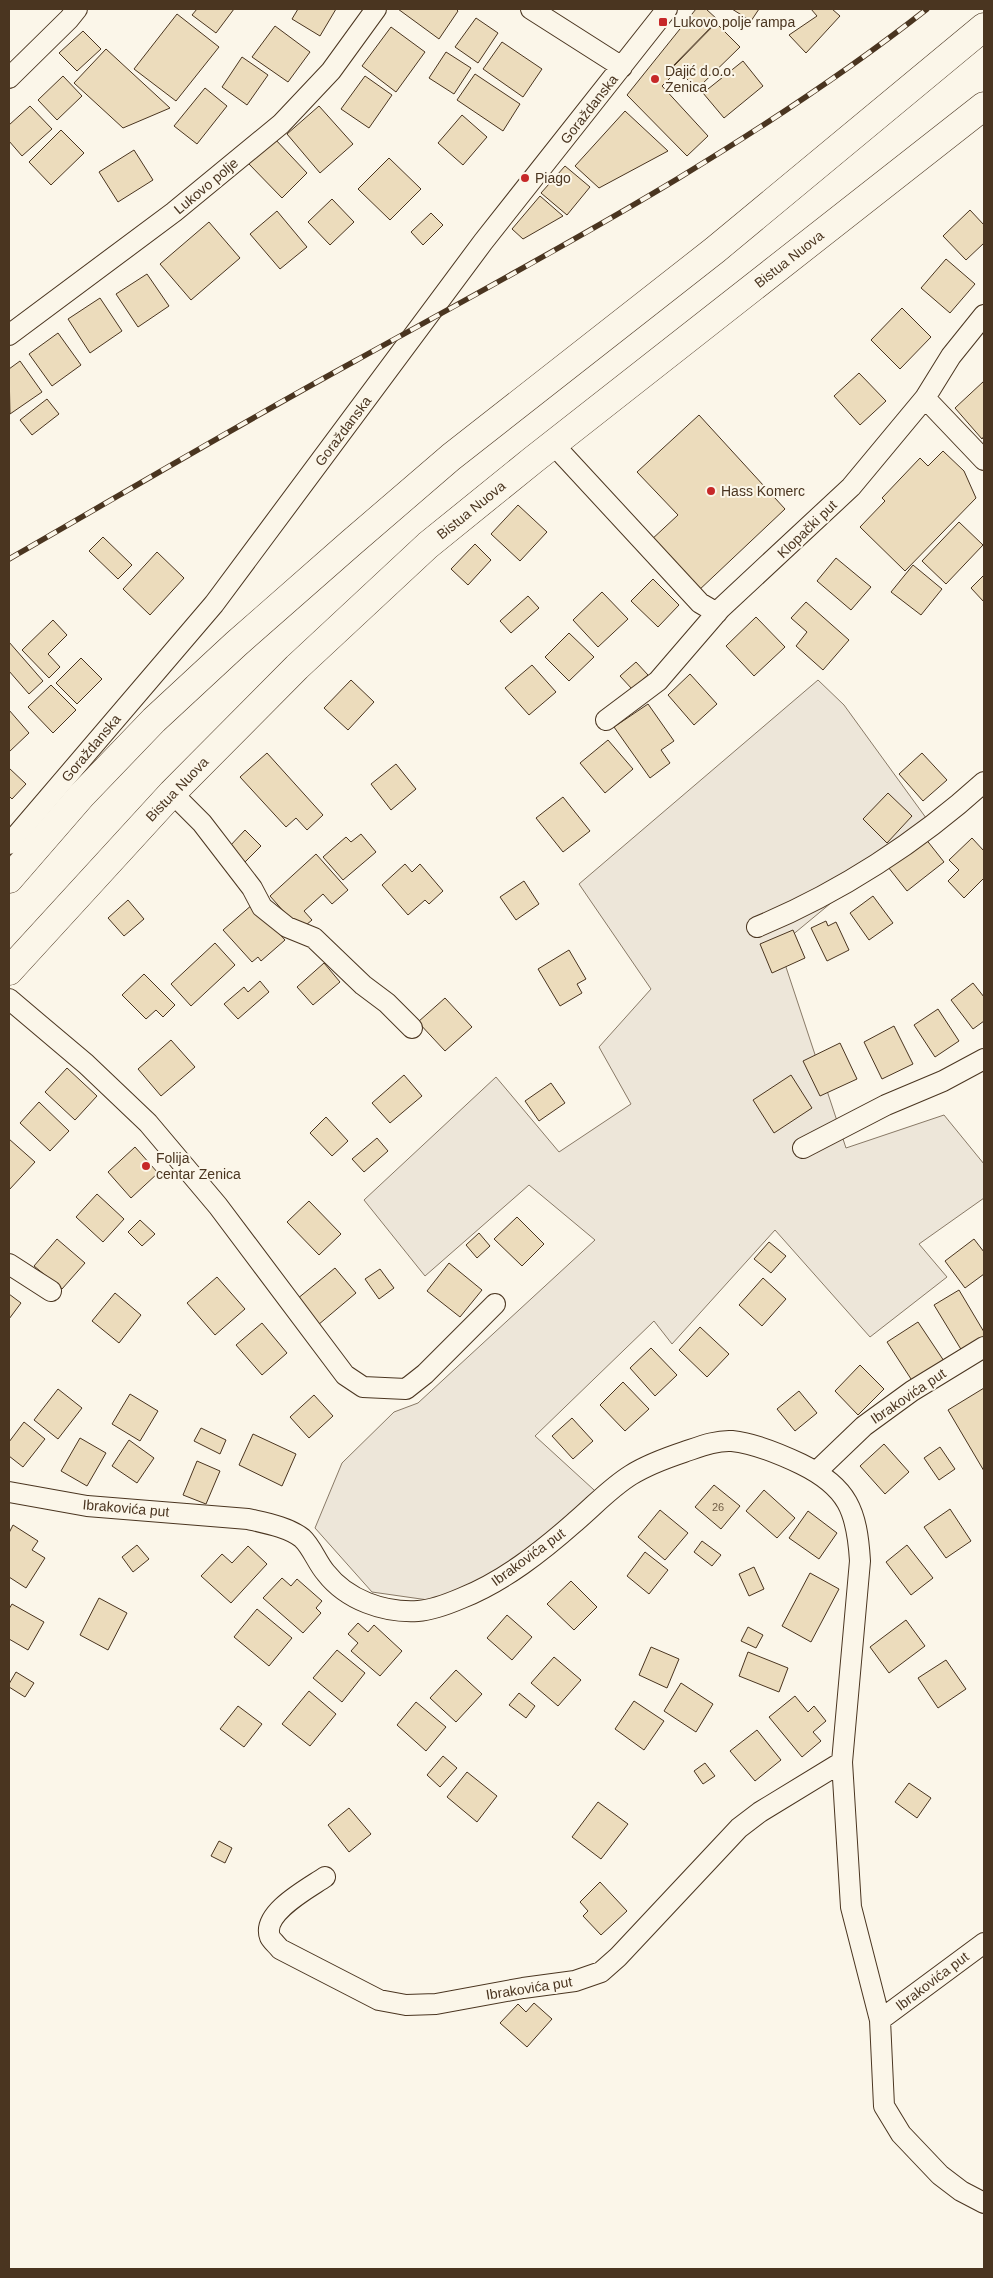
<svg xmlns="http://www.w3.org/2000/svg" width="993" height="2278" viewBox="0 0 993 2278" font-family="Arial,sans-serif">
	<rect width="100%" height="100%" fill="#fbf6e9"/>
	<path fill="#ede6d9" stroke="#887966" d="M818,680L844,705L929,822L779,946L846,1148L944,1115L984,1164V1198L919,1244L947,1277L870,1337L775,1230L672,1344L654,1321L535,1436L605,1500L496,1580L435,1601L372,1592L315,1528L342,1463L394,1412L418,1403L595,1240L529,1185L425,1276L364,1200L496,1077L559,1152L631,1104L599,1047L651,989L579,884Z"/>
	<path fill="#ecdcbc" stroke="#4a3520" d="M197,9H234L216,33L192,15Z
		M298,9H336L320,36L292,19Z
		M398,9H456L458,11L439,39Z
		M696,9H706L718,20L673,66L677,71L662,86L708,136L687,156L627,95Z
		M732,9H759L751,21Z
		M811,9H832L840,16L806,53L789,35L817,16Z
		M177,14L219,47L176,101L134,69Z
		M476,18L498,33L478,63L455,47Z
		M716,23L740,47L697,89L674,66Z
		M275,26L310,52L288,82L252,57Z
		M391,27L425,52L396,92L362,66Z
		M83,31L101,49L77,71L59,53Z
		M502,42L542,69L523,97L483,69Z
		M106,49L170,108L123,128L74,83Z
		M446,52L471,68L454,94L429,78Z
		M242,57L268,75L247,105L222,87Z
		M743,61L763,86L724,118L703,93Z
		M475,74L520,104L503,131L457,100Z
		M63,76L82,96L57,120L38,100Z
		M365,76L392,95L369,128L341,109Z
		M205,88L227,106L197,144L174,126Z
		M30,106L52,129L22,156L9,141V125Z
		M319,106L353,144L320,173L287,134Z
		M625,111L668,151L599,188L575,166Z
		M462,115L487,137L463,165L438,143Z
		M61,130L84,153L51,185L29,162Z
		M274,138L307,173L282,198L248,163Z
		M134,150L153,180L118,202L99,172Z
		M389,158L421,189L390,220L358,189Z
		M565,166L590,187L567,215L541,193Z
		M540,196L563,216L523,239L512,229Z
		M332,199L354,222L330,245L308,222Z
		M970,210L984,225V243L966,260L943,236Z
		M277,211L307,247L280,269L250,234Z
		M431,213L443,225L423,245L411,232Z
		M209,222L240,258L191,300L160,264Z
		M946,259L975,284L950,313L921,288Z
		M147,274L169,306L138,327L116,294Z
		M100,298L122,331L90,353L68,319Z
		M902,308L931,337L900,369L871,340Z
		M58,333L81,365L52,386L29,354Z
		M20,361L42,392L10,414L9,369Z
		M859,373L886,401L860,425L834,396Z
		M984,381V436L982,439L955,408Z
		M47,399L59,414L32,435L20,420Z
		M699,415L785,509L697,592L650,541L678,515L637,472Z
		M943,451L964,471L976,498L905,571L860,527L885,501L882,498L920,458L928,466Z
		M518,505L547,532L520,561L491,534Z
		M959,522L983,545L946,584L922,561Z
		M103,537L132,565L118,579L89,551Z
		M475,544L491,560L468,585L451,569Z
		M157,552L184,578L150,615L123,589Z
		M836,558L871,587L851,610L817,581Z
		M913,565L942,589L921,615L891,592Z
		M984,575V602L971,588Z
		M653,579L679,605L658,627L631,601Z
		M602,592L628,619L598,647L573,620Z
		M528,596L539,608L511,633L500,621Z
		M806,602L849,640L823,670L796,646L807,632L791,618Z
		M756,617L785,647L754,676L726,646Z
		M53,620L67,635L48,654L60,667L49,678L22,650Z
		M569,633L594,657L569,681L545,657Z
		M9,642L43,681L29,694L9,671Z
		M81,658L102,679L77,704L56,683Z
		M636,662L648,675L632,689L620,676Z
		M532,665L556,692L529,715L505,688Z
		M690,674L717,704L694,725L668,695Z
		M351,680L374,702L348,730L324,708Z
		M51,685L76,710L53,733L28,707Z
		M648,704L674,741L661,750L670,763L650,778L614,727Z
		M9,710L29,733L9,752Z
		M608,740L633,769L605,793L580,763Z
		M267,753L323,815L307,830L296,818L286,827L240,777Z
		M922,753L947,780L923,801L899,774Z
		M396,764L416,789L391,810L371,784Z
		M9,768L26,784L12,799L9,796Z
		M888,793L912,816L887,843L863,819Z
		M563,797L590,831L563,852L536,818Z
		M245,830L261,846L245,862L229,847Z
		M361,834L376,852L343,880L323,857L346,837L351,842Z
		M925,838L944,862L907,891L888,867Z
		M972,838L984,851V878L964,898L948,881L959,870L949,860Z
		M316,854L348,890L332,904L323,894L304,911L312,920L300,930L270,896Z
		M405,864L412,872L420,864L443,891L429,904L425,900L408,915L382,885Z
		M524,881L539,904L516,920L500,897Z
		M873,896L893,923L869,940L850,913Z
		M128,900L144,919L124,936L108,918Z
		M253,904L285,940L261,961L258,957L252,962L223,930Z
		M826,921L828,926L836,922L849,950L827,961L811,928Z
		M793,930L805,958L772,973L760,944Z
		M215,943L235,965L191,1006L171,984Z
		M569,950L586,979L577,984L582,993L560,1006L538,969Z
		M324,963L340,982L313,1005L297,987Z
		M144,974L175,1005L163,1017L156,1010L146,1019L122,995Z
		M260,981L269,992L238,1019L224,1004L244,987L248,992Z
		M973,983L984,997V1021L973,1029L951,1000Z
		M445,998L472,1027L445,1051L418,1022Z
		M938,1009L959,1041L935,1057L914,1025Z
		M894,1026L913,1064L882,1079L864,1042Z
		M171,1040L195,1067L161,1096L138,1069Z
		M840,1043L857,1079L820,1096L803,1061Z
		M67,1068L97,1096L75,1120L45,1092Z
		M404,1075L422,1096L390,1123L372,1103Z
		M791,1075L812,1108L774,1133L753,1100Z
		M551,1083L565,1103L539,1121L525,1101Z
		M39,1102L69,1131L50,1151L20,1123Z
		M326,1117L348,1141L332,1156L310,1133Z
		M377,1138L388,1151L364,1172L352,1159Z
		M9,1139L35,1162L9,1190Z
		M135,1147L158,1173L131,1198L108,1172Z
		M97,1194L124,1219L103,1242L76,1217Z
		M309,1201L341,1234L319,1255L287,1222Z
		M517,1217L544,1244L522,1266L494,1239Z
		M140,1220L155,1234L142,1246L128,1232Z
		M479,1233L490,1246L477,1258L466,1245Z
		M57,1239L85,1263L62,1289L34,1266Z
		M974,1239L984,1252V1274L965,1288L945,1261Z
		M769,1242L786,1256L771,1273L754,1259Z
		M449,1263L482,1290L460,1317L427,1291Z
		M335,1268L356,1293L318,1325L297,1299Z
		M380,1269L394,1288L379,1299L365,1279Z
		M217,1277L245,1309L215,1335L187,1303Z
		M763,1278L786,1299L762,1326L739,1305Z
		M959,1290L984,1332V1337L962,1351L934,1305Z
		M115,1293L141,1315L119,1343L92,1321Z
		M9,1294L21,1303L9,1319Z
		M918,1322L944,1361L913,1382L887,1342Z
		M262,1323L287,1353L262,1375L236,1345Z
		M700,1327L729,1354L707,1377L679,1350Z
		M651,1348L677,1375L655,1396L630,1368Z
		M860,1365L884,1389L858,1415L835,1391Z
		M623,1382L649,1409L625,1431L600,1405Z
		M984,1388V1471L948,1410Z
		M58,1389L82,1408L58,1439L34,1420Z
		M799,1391L817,1413L795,1431L777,1409Z
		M130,1394L158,1411L140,1441L112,1424Z
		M314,1395L333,1416L309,1438L290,1417Z
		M572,1418L593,1441L573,1459L552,1436Z
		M24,1422L45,1439L23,1467L9,1456V1442Z
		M201,1428L226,1440L220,1454L194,1441Z
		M253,1434L296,1454L282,1486L239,1465Z
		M80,1438L106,1453L87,1486L61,1471Z
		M129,1440L154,1458L137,1483L112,1466Z
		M884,1444L909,1472L885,1494L860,1466Z
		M940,1447L955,1469L939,1480L924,1458Z
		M197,1461L220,1471L206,1504L183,1495Z
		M714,1485L740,1506L721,1529L695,1507Z
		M764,1490L795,1518L777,1538L746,1511Z
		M950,1509L971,1541L946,1558L924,1527Z
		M660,1510L688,1533L665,1560L638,1537Z
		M808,1511L837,1533L819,1559L789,1538Z
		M13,1525L38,1541L32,1550L45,1558L26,1588L9,1577V1533Z
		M702,1541L721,1555L712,1566L694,1552Z
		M137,1545L149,1559L133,1572L122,1557Z
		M907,1545L933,1578L911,1595L886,1562Z
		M248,1546L267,1564L231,1603L201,1576L222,1554L232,1563Z
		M645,1552L668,1570L649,1594L627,1576Z
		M754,1567L764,1589L749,1596L739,1574Z
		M810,1573L839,1589L811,1642L782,1626Z
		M282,1578L291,1586L297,1579L322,1601L316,1608L321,1613L303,1633L263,1598Z
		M571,1581L597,1607L574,1630L547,1604Z
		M99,1598L127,1613L108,1650L80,1635Z
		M12,1604L44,1622L28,1650L9,1639V1609Z
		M257,1609L292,1638L269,1666L234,1637Z
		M507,1615L532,1637L512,1660L487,1638Z
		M906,1620L925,1646L889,1673L870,1647Z
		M358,1623L368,1632L374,1625L402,1651L380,1676L351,1651L358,1643L348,1634Z
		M748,1627L763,1635L756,1648L741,1641Z
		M651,1647L679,1659L667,1688L639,1675Z
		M337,1650L365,1673L342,1702L313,1678Z
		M748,1652L788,1668L779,1692L739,1676Z
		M554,1657L581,1680L558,1706L531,1683Z
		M946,1660L966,1689L938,1708L918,1678Z
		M456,1670L482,1694L456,1722L430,1698Z
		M16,1672L34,1683L25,1697L9,1687V1684Z
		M681,1683L713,1704L696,1732L664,1711Z
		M309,1691L336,1714L310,1746L282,1724Z
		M519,1693L535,1706L526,1718L509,1705Z
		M795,1696L808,1712L814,1706L826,1721L813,1732L821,1741L802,1757L769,1717Z
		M634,1701L664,1721L644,1750L615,1729Z
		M416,1702L446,1727L426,1751L397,1725Z
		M238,1706L262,1724L244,1747L220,1729Z
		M757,1730L781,1760L755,1781L730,1751Z
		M443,1756L457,1768L440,1787L427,1775Z
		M705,1763L715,1776L703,1784L694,1771Z
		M467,1772L497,1796L477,1822L447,1797Z
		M909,1783L931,1798L917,1818L895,1802Z
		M598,1802L628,1824L601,1859L572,1837Z
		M349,1808L371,1834L349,1852L328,1825Z
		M219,1841L232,1848L225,1863L211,1856Z
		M600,1882L627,1911L601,1935L583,1916L588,1911L580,1902Z
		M534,2003L552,2019L527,2047L500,2023L518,2004L526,2012Z"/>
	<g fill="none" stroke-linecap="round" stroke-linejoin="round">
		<defs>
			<path id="street" d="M531,9L622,67
				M9,78L69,19L77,9
				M9,335L174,212L281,124L331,71L376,9
				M925,398L984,460
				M553,444L700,603L717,613
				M606,720L658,681L720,609L851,487L925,398L951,356L984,315
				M172,793L202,823L252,888L262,907L287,927L314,938L363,985L387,1003L412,1028
				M9,844L214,604L483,242L667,9
				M757,927C839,893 918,842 984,782
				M9,999L86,1064L148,1123L218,1206L345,1375L363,1387L406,1389L425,1374L495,1304
				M803,1148L886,1105L943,1081L984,1059
				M9,1264L51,1291
				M816,1472L864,1426L912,1391L984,1347
				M9,1492L87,1506L248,1519C265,1523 288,1527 302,1538C312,1547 317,1563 326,1573C347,1600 384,1613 418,1611C433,1610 448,1604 462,1598C504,1581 541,1552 575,1522C594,1506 610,1488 631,1475C647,1465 666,1458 684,1452C699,1447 716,1440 732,1441C752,1443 782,1455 801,1464C848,1487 857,1511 860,1561L842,1762L851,1907L880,2020L884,2106L901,2134L940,2175L961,2191L984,2203
				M325,1877C309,1888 261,1913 270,1937C272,1941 278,1946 280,1949L379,2000L406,2005L436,2004L523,1988L575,1981L601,1972L618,1957L739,1828L760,1812L842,1762
				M880,2020L984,1943"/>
			<path id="secondary" d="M9,971L172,793L297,667L428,545L533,460L984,106"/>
			<path id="highway" d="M9,879L81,796L154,720L236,644L351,543L451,457L715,250L984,27"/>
		</defs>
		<use href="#street" stroke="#4a3520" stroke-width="22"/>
		<use href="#secondary" stroke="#4a3520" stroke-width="29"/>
		<use href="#highway" stroke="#4a3520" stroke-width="29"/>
		<use href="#street" stroke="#fbf6e9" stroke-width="20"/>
		<use href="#secondary" stroke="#fbf6e9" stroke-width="28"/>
		<use href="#highway" stroke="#fbf6e9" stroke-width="28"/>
		<defs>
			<path id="rail" d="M9,559C124,493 238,425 355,361C550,253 751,147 927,9"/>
		</defs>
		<use href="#rail" stroke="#4a3520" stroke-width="5.5"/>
		<use href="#rail" stroke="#fbf6e9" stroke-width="4" stroke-dasharray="11" stroke-linecap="butt"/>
	</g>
	<g fill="#c62828" stroke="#fbf6e9" stroke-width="2">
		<rect x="658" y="17" width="10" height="10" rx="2.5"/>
		<circle cx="655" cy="79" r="5"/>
		<circle cx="525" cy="178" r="5"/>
		<circle cx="711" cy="491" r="5"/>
		<circle cx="146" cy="1166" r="5"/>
	</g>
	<g text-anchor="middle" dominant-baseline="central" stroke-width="4" stroke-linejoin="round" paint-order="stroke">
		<g font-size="11" fill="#725f47">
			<text x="718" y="1507">26</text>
		</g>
		<g font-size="14" fill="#4a3520" stroke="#fbf6e9" text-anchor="start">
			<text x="673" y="22">Lukovo polje rampa</text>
			<text x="665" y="71">Dajić d.o.o.<tspan x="665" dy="16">Zenica</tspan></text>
			<text x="535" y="178">Piago</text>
			<text x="721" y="491">Hass Komerc</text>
			<text x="156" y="1158">Folija<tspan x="156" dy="16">centar Zenica</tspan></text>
		</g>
		<g font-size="14" fill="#4a3520" stroke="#fbf6e9">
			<text transform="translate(589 109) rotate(-52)">Goraždanska</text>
			<text transform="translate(206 186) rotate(-40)">Lukovo polje</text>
			<text transform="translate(789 259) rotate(-38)">Bistua Nuova</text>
			<text transform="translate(343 431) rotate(-53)">Goraždanska</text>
			<text transform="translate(471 510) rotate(-39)">Bistua Nuova</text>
			<text transform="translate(807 529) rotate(-44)">Klopački put</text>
			<text transform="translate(91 748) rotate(-50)">Goraždanska</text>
			<text transform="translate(177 789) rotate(-46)">Bistua Nuova</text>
			<text transform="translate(908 1396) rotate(-34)">Ibrakovića put</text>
			<text transform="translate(126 1508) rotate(5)">Ibrakovića put</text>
			<text transform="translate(528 1557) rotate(-36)">Ibrakovića put</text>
			<text transform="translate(932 1981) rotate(-37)">Ibrakovića put</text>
			<text transform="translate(529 1988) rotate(-9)">Ibrakovića put</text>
		</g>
	</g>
	<rect width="993" height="2278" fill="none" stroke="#4a3520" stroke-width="20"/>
</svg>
